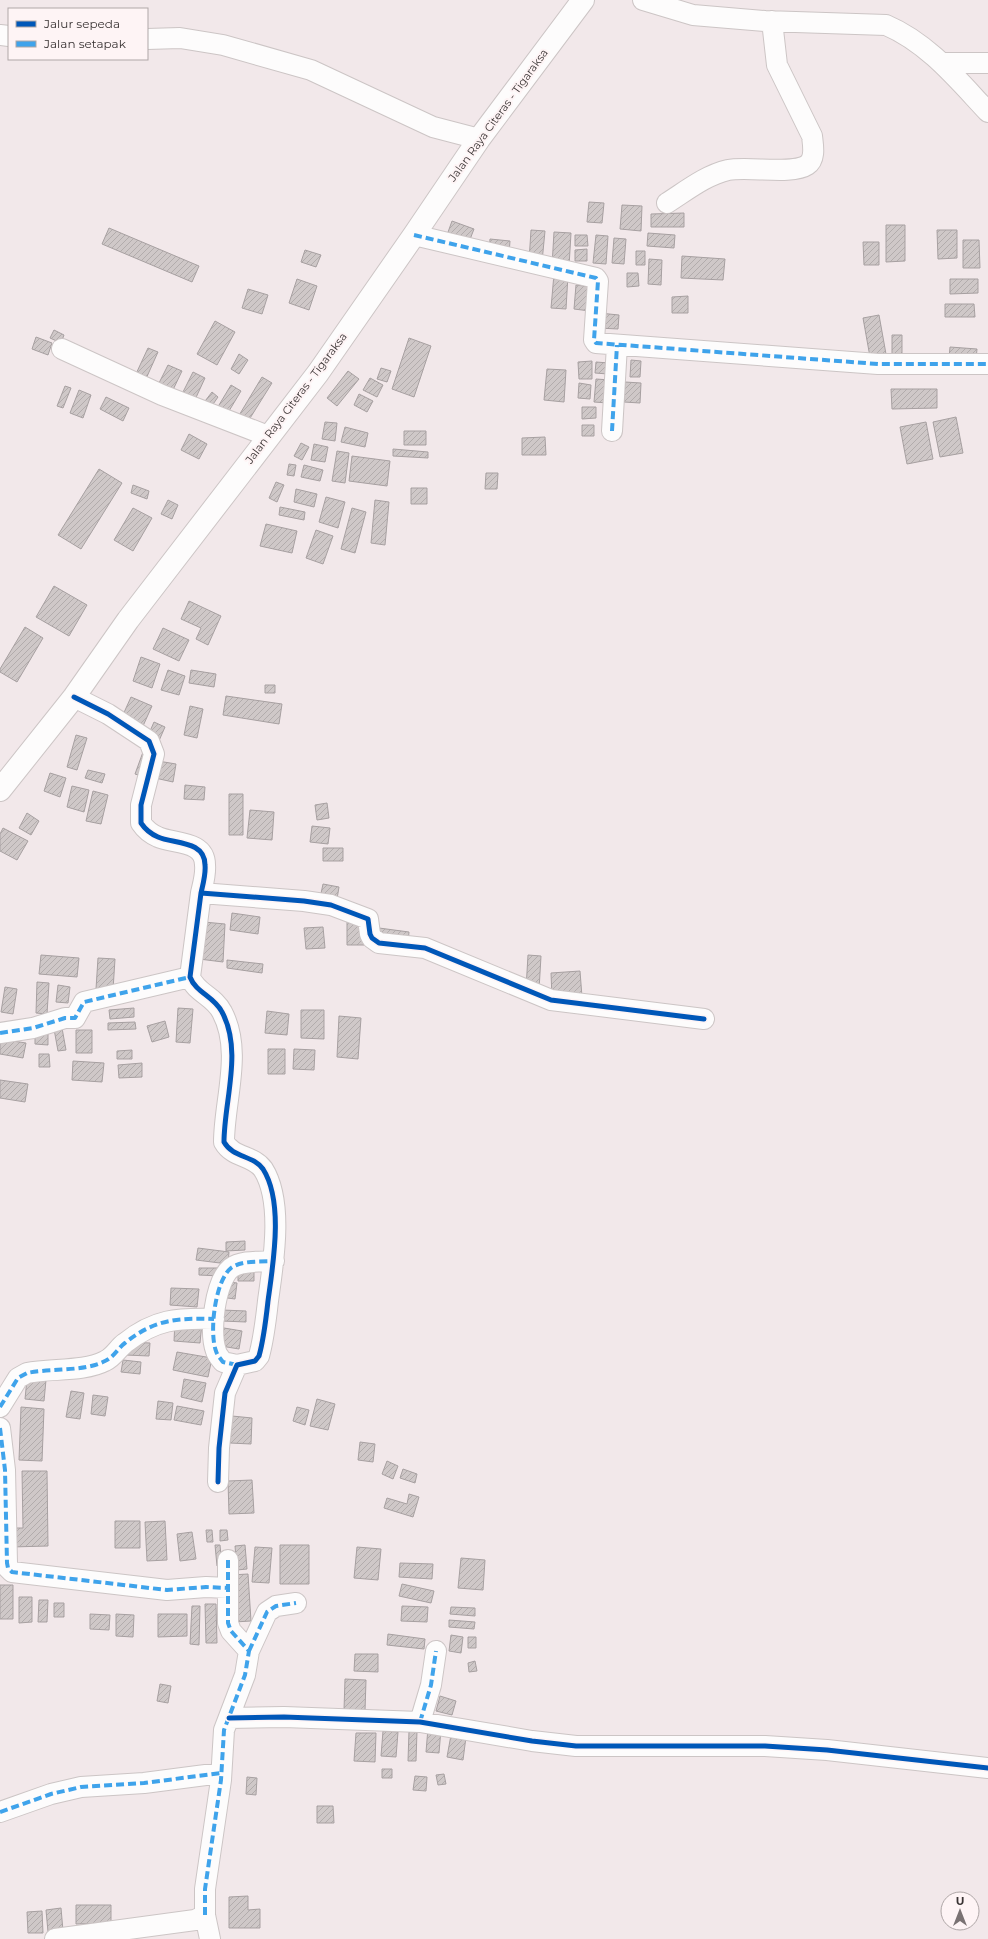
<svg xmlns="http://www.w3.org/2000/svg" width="988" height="1939" viewBox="0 0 988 1939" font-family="Montserrat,sans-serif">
	<defs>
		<pattern id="building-hatch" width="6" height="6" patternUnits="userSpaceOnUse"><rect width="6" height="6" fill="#cfc8c8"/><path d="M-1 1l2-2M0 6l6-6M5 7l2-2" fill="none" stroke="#b2acac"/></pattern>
	</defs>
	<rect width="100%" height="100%" fill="#f2e8ea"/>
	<path fill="url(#building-hatch)" stroke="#a7a0a1" d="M589,202L604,203L602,223L587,222Z
		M622,205L642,206L641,231L620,229Z
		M684,213V227H651V214Z
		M452,221L474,229L469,242L447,235Z
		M886,225H905V261L886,262Z
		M109,228L199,266L192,282L102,244Z
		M531,230L545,231L542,262L529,261Z
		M937,230H957V258L938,259Z
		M554,232L571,233L569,267L552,266Z
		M648,233L675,235L674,248L647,246Z
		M575,235H587L588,246H575Z
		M596,235L608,236L606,264L593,263Z
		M614,238L626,239L624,264L612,263Z
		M490,239L510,241L509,254L489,253Z
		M963,240H979L980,268H963Z
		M863,242H879V265H864Z
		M587,249V261H575V250Z
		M305,250L321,255L316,267L301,262Z
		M636,251H645V265H636Z
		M682,256L725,259L723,280L681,278Z
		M649,259L662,260L661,285L648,284Z
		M627,273H638L639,286L627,287Z
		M554,274L568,275L566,309L551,308Z
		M297,279L317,286L309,310L289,303Z
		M950,279H978V293L950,294Z
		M576,285L592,287L590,311L574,309Z
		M248,289L268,295L262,314L242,308Z
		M688,296V313H672V297Z
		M945,304H974L975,317H945Z
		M599,313L619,315L618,329L598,328Z
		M879,315L886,354L870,357L863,318Z
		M215,321L235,332L217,365L197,354Z
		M54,330L64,335L61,343L50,338Z
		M892,335H902V358H892Z
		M36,337L52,343L48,355L32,349Z
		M409,338L431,346L414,397L392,389Z
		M950,347L977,349L976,360L949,358Z
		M148,348L158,352L145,381L135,376Z
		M239,354L248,360L239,374L231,369Z
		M631,360L641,361L640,377H630Z
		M592,361V379H579L578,362Z
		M596,362L609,363L608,374L595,373Z
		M168,365L182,371L171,394L157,387Z
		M381,368L391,371L387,382L377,379Z
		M547,369L566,370L564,402L544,400Z
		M348,371L359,379L337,406L327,398Z
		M193,372L205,378L193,404L180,398Z
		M262,377L272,383L247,423L238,417Z
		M370,378L383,385L377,397L363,390Z
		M596,379L610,380L608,403L594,402Z
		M625,382L641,383L640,403L624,402Z
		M579,383L591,385L590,399L578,398Z
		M231,385L241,391L226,416L216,410Z
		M65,386L71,388L63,408L57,406Z
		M891,389H937V408L892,409Z
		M79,390L91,395L83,418L70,413Z
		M212,392L218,397L209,410L202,405Z
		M359,394L373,401L367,412L354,405Z
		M106,397L129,408L123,421L100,409Z
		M582,407H596V418L582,419Z
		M956,417L963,453L940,457L933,422Z
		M325,422L337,423L335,441L322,439Z
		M926,422L933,459L907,464L900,427Z
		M582,425H594V436H582Z
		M345,427L368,433L365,447L341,442Z
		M404,431H426V445H404Z
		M189,434L207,444L199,459L181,450Z
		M545,437L546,455H522V438Z
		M301,443L309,447L302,460L294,456Z
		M314,444L328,447L325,462L311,460Z
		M393,449L428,452V458L393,456Z
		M337,451L349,453L345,483L332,481Z
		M352,456L390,461L387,486L349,481Z
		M289,464L296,465L294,476L287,475Z
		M304,465L323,470L320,481L301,477Z
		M99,469L122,483L81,549L58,535Z
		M486,473H498L497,489H485Z
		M276,482L284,485L277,502L269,498Z
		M133,485L149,491L147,499L131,493Z
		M411,488H427V504H411Z
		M296,489L317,494L314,507L294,502Z
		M326,497L345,502L338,528L319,522Z
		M168,500L178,505L172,519L161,514Z
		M375,500L389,502L385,545L371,543Z
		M280,507L305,512L304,520L279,515Z
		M133,508L152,518L133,551L114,540Z
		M352,508L366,512L355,553L341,549Z
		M266,524L297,531L292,553L260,546Z
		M316,530L333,536L323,564L306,558Z
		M54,586L87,605L69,636L36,617Z
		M189,601L221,616L208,645L196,639L201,628L181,619Z
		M25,627L43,638L17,682L0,672V669Z
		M163,628L189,640L179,661L153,649Z
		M141,657L160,664L152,688L133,681Z
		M168,670L185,676L179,695L161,690Z
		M191,670L216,674L214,687L189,683Z
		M265,685H275V693H265Z
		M226,696L282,704L279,724L223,715Z
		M131,697L152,706L143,726L122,717Z
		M190,706L203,709L197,738L184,735Z
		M154,722L165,727L158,743L147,738Z
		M76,735L87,738L77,770L67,767Z
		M143,752L151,754L144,777L135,774Z
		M158,761L176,764L173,782L155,778Z
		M88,770L105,774L102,783L85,778Z
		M50,773L66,778L60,797L44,791Z
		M185,785L205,787L204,800L184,799Z
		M72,786L89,790L84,812L67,807Z
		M93,791L108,795L101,824L86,821Z
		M229,794H243V835H229Z
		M327,803L329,818L317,820L315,805Z
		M250,810L274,812L272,840L247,838Z
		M27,813L39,821L31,835L19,828Z
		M312,826L330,828L328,844L310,842Z
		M3,828L28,841L17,860L0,851V834Z
		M323,848H343V861H323Z
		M323,884L339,887L336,905L319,903Z
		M232,913L260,917L258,934L230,930Z
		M347,918H364V945H347Z
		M204,922L225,924L223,962L199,959Z
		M323,927L325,948L306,949L304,928Z
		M379,928L409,932L408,944L378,941Z
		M41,955L79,958L77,977L39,974Z
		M528,955L541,956L539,990L526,989Z
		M98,958L115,959L113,990L96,989Z
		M227,960L263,964L262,973L227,968Z
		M580,971L582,997L552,998L551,973Z
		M37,982L49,983L47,1014L36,1013Z
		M58,985L70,987L68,1003L56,1002Z
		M5,987L17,989L13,1014L1,1012Z
		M134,1008V1017L110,1019L109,1010Z
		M178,1008L193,1009L190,1043L176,1042Z
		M301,1010H324V1039L301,1038Z
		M267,1011L289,1014L287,1035L265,1033Z
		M339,1016L361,1018L358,1059L337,1057Z
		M165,1021L169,1037L152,1042L147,1026Z
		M135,1022L136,1029L108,1030V1023Z
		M62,1028L66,1050L58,1051L54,1029Z
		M76,1030H92V1053H76Z
		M35,1032H48V1045L35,1044Z
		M0,1039L26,1043L23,1058L0,1054Z
		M268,1049H285V1074H268Z
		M294,1049L315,1050L314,1070L293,1069Z
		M132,1050V1059H117V1051Z
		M39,1054H49L50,1067H39Z
		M73,1061L104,1063L102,1082L72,1080Z
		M142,1063V1077L119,1078L118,1065Z
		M0,1080L28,1084L25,1102L0,1098Z
		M245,1241V1250L226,1251V1242Z
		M198,1248L229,1252L228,1264L196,1260Z
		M238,1267H254V1281H238Z
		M199,1268H221V1276L199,1275Z
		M222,1281L237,1283L235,1299L220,1297Z
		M171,1288L199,1289L197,1307L170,1305Z
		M222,1310L246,1311V1322L222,1321Z
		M175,1321L202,1323L200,1343L174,1341Z
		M218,1327L242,1331L239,1349L215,1345Z
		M127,1342L150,1343L149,1356L126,1355Z
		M177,1352L212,1358L208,1377L173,1370Z
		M123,1360L141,1362L140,1374L121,1372Z
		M27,1379L46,1380L44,1401L25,1399Z
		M184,1379L206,1383L202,1402L181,1397Z
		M71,1391L84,1393L80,1419L66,1417Z
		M93,1395L108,1397L105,1416L91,1414Z
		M317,1399L335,1404L328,1430L310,1426Z
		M158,1401L173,1403L171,1420L156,1419Z
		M177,1406L204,1411L201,1425L174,1420Z
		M21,1407L44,1409L42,1461L19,1460Z
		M297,1407L309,1410L305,1425L293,1421Z
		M232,1416L252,1418L251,1444L230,1443Z
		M360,1442L375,1444L373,1462L358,1460Z
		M387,1461L398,1466L393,1479L382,1474Z
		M403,1469L417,1474L415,1483L400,1478Z
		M22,1471H47L48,1546L11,1547V1528H23Z
		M252,1480L254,1513L229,1514L228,1481Z
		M409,1494L419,1497L413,1517L384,1508L387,1498L407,1504Z
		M115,1521H140V1548H115Z
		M165,1521L167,1560L147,1561L145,1522Z
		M206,1530H212L213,1542H207Z
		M220,1530H227L228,1540L220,1541Z
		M192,1532L196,1559L180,1561L177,1534Z
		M215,1545H220L222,1566H217Z
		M245,1545L247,1569L237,1570L235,1546Z
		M280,1545H309V1584H280Z
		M255,1547L272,1548L269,1583L252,1582Z
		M357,1547L381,1549L378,1580L354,1578Z
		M461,1558L485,1560L483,1590L458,1588Z
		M400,1563L433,1564L432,1579L399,1577Z
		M248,1574L251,1621L234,1622L231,1575Z
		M402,1584L434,1591L431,1603L399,1596Z
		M0,1585H13V1619H0Z
		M19,1597H32V1622L19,1623Z
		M39,1600H48L47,1622H38Z
		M54,1603H64V1617H54Z
		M205,1604H216L217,1643H206Z
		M192,1606H200L199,1645L190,1644Z
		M402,1606L428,1607L427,1622L401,1621Z
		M451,1607L475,1608V1616L450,1614Z
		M90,1614L110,1615L109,1630L90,1629Z
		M116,1614L134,1615L133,1637L116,1636Z
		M158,1614H187V1636L158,1637Z
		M449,1620L475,1622L474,1629L449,1627Z
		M388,1634L425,1639L424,1649L387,1645Z
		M451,1635L463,1637L461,1653L449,1651Z
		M468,1637H476V1648H468Z
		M355,1654H378V1672L354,1671Z
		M475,1661L477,1671L469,1672L468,1663Z
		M345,1679L366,1680L365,1711L344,1710Z
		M160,1684L171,1686L168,1703L157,1701Z
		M440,1696L456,1701L452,1715L436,1711Z
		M428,1728L441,1729L439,1753L426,1752Z
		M383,1731L398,1732L396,1757L381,1756Z
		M409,1731H417L416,1761H408Z
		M356,1733H376L375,1762L354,1761Z
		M451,1735L466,1737L463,1760L447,1757Z
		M382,1769H392V1778H382Z
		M444,1774L446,1784L438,1785L436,1775Z
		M415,1776L427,1777L426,1791L413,1790Z
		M247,1777L257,1778L256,1795L246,1794Z
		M317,1806H333L334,1823H317Z
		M248,1896V1910L260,1909V1928H229V1897Z
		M76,1905H111V1923L76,1924Z
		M61,1908L63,1931L48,1932L46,1910Z
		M42,1911L43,1933H28L27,1912Z"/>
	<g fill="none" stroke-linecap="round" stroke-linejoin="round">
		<defs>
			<path id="minor" d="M643,0L693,15L765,21L886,25C928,43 957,79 988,112
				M0,35L9,36
				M147,39L180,38L223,45L311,70L433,127L479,139
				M942,63H988
				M667,203C686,191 706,175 728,170C748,166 792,175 807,165C816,159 813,145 812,136L777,65L772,21
				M414,235L596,278L598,281L594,340L596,343L878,364H988
				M62,349L162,395L268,436
				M612,431L617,345
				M74,697L108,714L149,741L154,754L141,805V823C145,829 151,834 158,837C173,844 205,840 205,865C206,874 203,884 201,893L304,901L331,905L368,919L370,934L372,938L379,943L425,948L551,1000L704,1019
				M201,893L190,977C196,993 214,996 222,1012C243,1051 224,1101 224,1142C233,1158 253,1155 263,1169C284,1202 273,1264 268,1301C266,1319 264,1338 259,1356L255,1361L237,1365L225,1393L219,1448L218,1482
				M0,1033L33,1028L65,1018H75L84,1002L190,977
				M237,1365L223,1362C220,1358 217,1355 216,1351C209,1332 215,1281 231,1268C242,1260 261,1262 274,1261
				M0,1407L18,1378L27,1373C51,1368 84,1372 105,1361C114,1357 118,1348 125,1343C155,1319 177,1318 214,1319
				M0,1428L5,1470L7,1563L8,1568L12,1572L167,1590L206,1587L228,1588
				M249,1651L267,1612L276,1606L296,1603
				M229,1718L284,1717L420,1722L532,1741L576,1746H765L827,1750L988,1768
				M420,1722L431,1685L436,1651
				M0,1812L51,1794L81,1787L144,1783L221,1773
				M55,1939L195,1920L205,1915
				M210,1939L205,1915V1889L221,1780L224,1730L245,1675L249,1651L231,1631L228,1623V1560"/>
			<path id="primary" d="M0,790L74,697L128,620L318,373L414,235L479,139L583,0"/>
		</defs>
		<use href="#minor" stroke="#ccc5c5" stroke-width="22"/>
		<use href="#primary" stroke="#ccc5c5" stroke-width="24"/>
		<use href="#minor" stroke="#fdfcfc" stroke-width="20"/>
		<use href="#primary" stroke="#fdfcfc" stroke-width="22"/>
		<path stroke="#3fa3eb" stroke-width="4" stroke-dasharray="8 4" stroke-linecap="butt" d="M414,235L596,278L598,281L594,340L596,343L878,364H988
			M612,431L617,345
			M0,1033L33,1028L65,1018H75L84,1002L190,977
			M237,1365L223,1362C220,1358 217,1355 216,1351C209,1332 215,1281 231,1268C242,1260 261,1262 274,1261
			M0,1407L18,1378L27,1373C51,1368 84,1372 105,1361C114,1357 118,1348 125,1343C155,1319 177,1318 214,1319
			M0,1428L5,1470L7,1563L8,1568L12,1572L167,1590L206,1587L228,1588
			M249,1651L267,1612L276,1606L296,1603
			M420,1722L431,1685L436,1651
			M0,1812L51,1794L81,1787L144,1783L221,1773
			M205,1915V1889L221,1780L224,1730L245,1675L249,1651L231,1631L228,1623V1560"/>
		<defs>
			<path id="cycleway" d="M74,697L108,714L149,741L154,754L141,805V823C145,829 151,834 158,837C173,844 205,840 205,865C206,874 203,884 201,893L304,901L331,905L368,919L370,934L372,938L379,943L425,948L551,1000L704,1019
				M201,893L190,977C196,993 214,996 222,1012C243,1051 224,1101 224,1142C233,1158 253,1155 263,1169C284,1202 273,1264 268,1301C266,1319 264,1338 259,1356L255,1361L237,1365L225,1393L219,1448L218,1482
				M229,1718L284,1717L420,1722L532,1741L576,1746H765L827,1750L988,1768"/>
		</defs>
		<use href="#cycleway" stroke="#fef4f5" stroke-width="8"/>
		<use href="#cycleway" stroke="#0057b8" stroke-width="5"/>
	</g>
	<g text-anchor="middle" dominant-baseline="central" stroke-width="4" stroke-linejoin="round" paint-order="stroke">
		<g font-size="11" fill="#393333" stroke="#fef4f5">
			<text transform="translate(498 115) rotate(-54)">Jalan Raya Citeras - Tigaraksa</text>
			<text transform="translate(296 398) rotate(-53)">Jalan Raya Citeras - Tigaraksa</text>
		</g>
	</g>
	<rect x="8" y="8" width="140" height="52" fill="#fef4f5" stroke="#afa7a7"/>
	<rect x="16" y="21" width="20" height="6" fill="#0057b8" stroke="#afa7a7"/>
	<text x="44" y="28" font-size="12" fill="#393333">Jalur sepeda</text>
	<rect x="16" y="41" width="20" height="6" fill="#3fa3eb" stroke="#afa7a7"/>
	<text x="44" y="48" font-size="12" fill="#393333">Jalan setapak</text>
	<g transform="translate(960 1911)"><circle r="19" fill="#fef4f5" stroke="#afa7a7"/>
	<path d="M0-3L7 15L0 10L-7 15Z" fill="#7a7273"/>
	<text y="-6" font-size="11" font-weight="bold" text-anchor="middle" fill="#393333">U</text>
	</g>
</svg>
